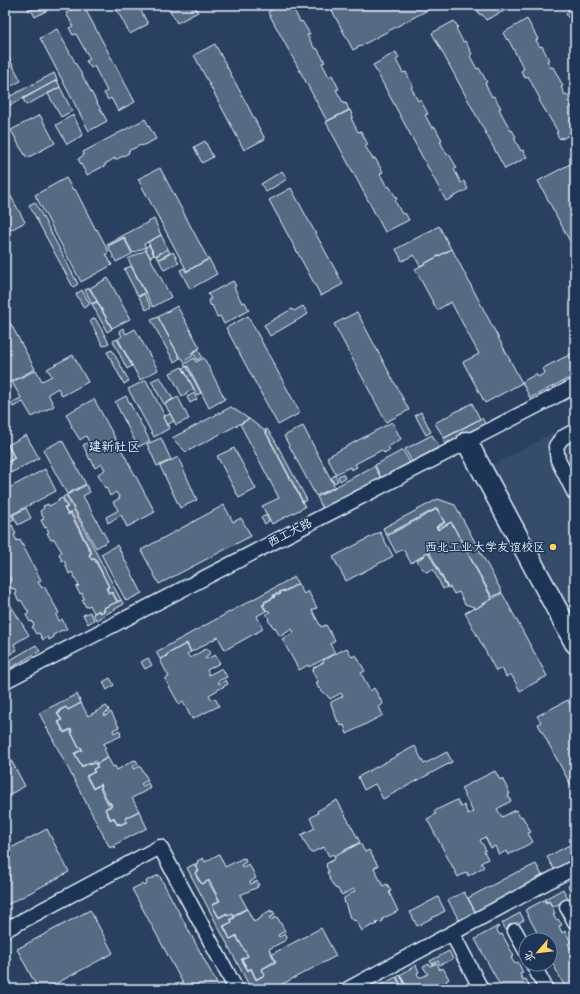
<svg xmlns="http://www.w3.org/2000/svg" width="580" height="994" viewBox="0 0 580 994" font-family="Kalam,'LXGW WenKai TC',sans-serif">
	<rect width="100%" height="100%" fill="#294061"/>
	<filter id="ink" filterUnits="userSpaceOnUse"><feTurbulence type="fractalNoise" baseFrequency=".025" numOctaves="2"/><feDisplacementMap in="SourceGraphic" scale="8" xChannelSelector="R" yChannelSelector="G"/><feConvolveMatrix kernelMatrix="1 2 1 2 8 2 1 2 1" color-interpolation-filters="sRGB"/></filter>
	<g filter="url(#ink)">
		<path fill="#364d6b" d="M575,421V627L489,467Z"/>
		<path fill="#556a83" stroke="#e8f1f8" d="M28,5H57L35,17L31,10L29,11L28,8L30,7Z
			M81,5H83L135,102L118,111L111,98L108,100L104,93L107,91L94,66L91,68L86,61L90,59L76,34L73,35L69,28L73,26L66,13Z
			M114,5H138L148,24L130,34Z
			M167,5H194L198,12L177,23Z
			M281,5H294L295,7L293,8L300,22L302,21L310,34L307,35L315,49L317,48L325,62L322,63L329,77L332,75L339,89L336,90L344,104L346,103L349,110L327,121L268,12Z
			M329,5H437L353,50Z
			M478,5H508L510,9L506,11V10L486,20L482,14L480,15L476,7L478,6Z
			M566,5H575V21L574,20L571,22L566,14L569,12Z
			M527,19L538,39L536,40L540,47L542,46L549,60L547,61L551,68L553,67L563,86L561,87L565,95L567,94L570,100L568,101L572,108H575V132L562,139V137L560,139L556,133L558,132L539,100L540,99L528,76L525,78L521,71L524,69L508,39L507,40L503,33Z
			M454,21L458,27L456,28L463,42L465,41L472,54L470,56L477,69L479,68L487,82L485,83L492,97L494,96L501,108L499,109L511,131L512,130L516,137L514,138L521,151L523,150L527,157L505,169L432,33Z
			M57,29L107,121L89,131L40,38Z
			M215,44L265,139L244,150L194,55Z
			M5,50L21,81L5,89Z
			M396,52L399,58L396,60L403,73L406,72L413,86L411,87L418,101L420,99L428,114L425,115L432,128L435,127L442,140L440,141L447,155L449,154L457,168L454,169L461,183L464,181L468,189L446,201L373,65Z
			M54,73L57,80L5,108V99Z
			M57,80L60,87L26,105L23,99Z
			M60,87L72,111L61,117L48,94Z
			M350,110L353,117L351,118L358,132L361,131L368,145L365,146L373,159L375,158L383,172L380,174L387,187L389,186L397,199L395,201L402,214L405,213L409,220L385,232L326,122Z
			M40,115L55,143L27,158L20,147L11,130Z
			M73,115L83,135L67,144L56,125Z
			M145,119L156,139L142,146L141,145L128,151L129,153L115,160V158L105,164L106,165L87,175L78,159L84,155L83,152Z
			M205,141L213,157L202,163L194,147Z
			M572,163L575,168V251L538,181Z
			M160,168L208,259L187,271L138,179Z
			M282,171L287,179L266,192L261,184Z
			M66,178L73,190L75,189L96,230L97,229L109,252L106,254L112,265L81,282L35,195Z
			M291,188L343,284L321,296L269,200Z
			M7,189L25,222L5,233V191Z
			M35,202L78,284L73,287L29,205Z
			M154,219L161,235L144,244L146,247L133,253L124,237L108,245L107,244Z
			M439,226L451,249L420,266L414,255L402,261L396,249Z
			M161,235L168,249L155,256L148,242Z
			M124,238L132,254L116,262L108,246Z
			M149,245L154,255L150,257L145,248Z
			M168,249L170,253L158,259L156,256Z
			M452,249L522,383L485,403L463,362L479,354L451,302L437,310L415,269Z
			M146,250L171,297L153,307L128,259Z
			M173,252L179,263L164,270L159,260Z
			M209,259L217,274L190,289L180,270L184,268L186,272Z
			M131,266L145,293L138,296L124,269Z
			M108,278L130,319L112,328L90,288Z
			M233,281L236,286L234,287L242,303L245,302L249,310L224,324L220,316L217,317L212,305L211,306L208,300L211,299L208,294Z
			M89,288L97,301L92,304L85,290Z
			M82,290L90,304L84,308L76,294Z
			M144,294L151,307L146,310L139,297Z
			M97,302L112,329L107,332L92,304Z
			M177,306L200,348L191,353L193,356L184,361L182,358H180L158,317Z
			M303,306L308,314L270,336L264,325L292,309L294,311Z
			M357,312L409,410L386,422L334,324Z
			M248,316L300,413L278,425L226,328Z
			M7,317L35,369L5,385V318Z
			M158,317L180,358L174,362L151,320Z
			M95,318L109,343L103,346L90,321Z
			M123,328L126,334L135,329L158,370L140,380L118,339L122,336L119,331Z
			M117,339L132,366L127,369L113,341Z
			M198,349L202,357L197,360L193,352Z
			M112,350L129,381L124,384L107,352Z
			M575,352V375L530,398L522,382L536,374L538,377L545,373L543,368Z
			M73,355L88,382L62,396L58,388L48,394L54,406L32,417L23,402L13,407L11,403L21,398L12,382L36,370L42,381L52,376L47,369Z
			M194,358L196,362L204,358L225,399L209,408L188,366L186,367L184,364Z
			M182,367L194,389L182,396L170,373Z
			M185,367H187L201,393L197,395L183,368Z
			M160,377L173,399L164,404L151,381Z
			M146,380L165,416L163,417L167,426L169,425L170,428L154,437L128,389Z
			M194,393L197,399L190,403L187,397Z
			M126,396L150,441L138,447L115,402Z
			M178,397L189,419L176,425L165,404Z
			M94,399L155,512L127,527L121,515L108,523L106,517L117,511L118,510L113,502L120,498L116,492L110,496L106,487L105,488L98,474L105,470L102,464L95,468L91,459L90,460L83,445L89,442L86,436L80,440L71,426H72L66,414Z
			M472,403L480,419L444,438L435,423Z
			M231,407L249,419L186,452L172,438Z
			M421,412L431,432L426,435L415,415Z
			M170,414L174,421L167,425L163,417Z
			M482,418L486,425L451,443L450,441L445,444L443,439Z
			M249,419L265,431L305,507L272,524L262,506L279,498L240,424Z
			M392,422L401,439L388,447L390,450L384,453L382,450L355,464L357,467L351,470L350,467L336,474L327,457Z
			M303,426L335,487L316,496L284,436Z
			M267,429L274,439L307,500L303,502L265,430Z
			M26,435L39,458L5,476V465L15,458L8,445Z
			M432,435L439,447L412,462L405,449Z
			M161,438L171,460L157,466L147,444Z
			M5,439L14,458L5,463Z
			M62,440L86,484L67,494L43,450Z
			M234,448L256,489L239,498L217,456Z
			M403,450L410,463L381,478L375,465Z
			M178,457L197,500L180,508L160,466Z
			M374,466L381,478L323,509L317,497Z
			M45,469L56,491L5,518V490Z
			M343,474L345,478L340,481L338,476Z
			M335,475L338,481L334,483L331,478Z
			M86,485L90,492L83,496L108,541L96,548L67,495Z
			M66,495L121,600L118,602L112,592L109,593L107,588L109,587L95,558L92,560L89,555L92,553L71,512L68,514L65,509L68,507L63,497Z
			M62,498L67,507L64,508L68,515L70,513L91,553L89,554L92,560L94,559L109,586L106,588L109,594L112,592L117,602L103,608L104,610L100,613L99,610L94,613L90,605L86,607L82,600L84,599L82,593L80,594L76,587L79,586L72,572L69,574L64,560L62,561L59,554L62,552L54,539L51,540L47,533L49,532L46,527L45,528L41,520L44,519L40,511L44,508L43,506L48,504L49,506L59,501L58,500Z
			M438,499L455,505L502,592L492,597L451,522L438,529L437,527L445,523L437,508L386,535L383,528Z
			M224,505L233,522L241,518L251,536L159,584L141,550Z
			M26,508L31,518L18,525L13,515Z
			M437,509L444,522L436,527L438,530L451,522L492,599L475,609L474,607L465,604L459,592L454,594L450,587L448,588L429,551L423,554L424,555L411,563L403,549L396,553L387,536Z
			M12,515L14,519L5,524V519Z
			M266,515L269,521L265,524L261,518Z
			M12,525L16,534L14,535L17,541L20,540L41,580L38,582L42,588L44,586L59,613L56,615L59,621L62,619L67,629L63,631L62,630L53,635L54,637L49,640L48,637L43,640L39,633L36,634L32,627L34,626L32,621L30,622L26,615L29,613L21,600L19,601L15,594L17,593L14,588L12,589L8,581L11,580L5,568V530L8,529L7,527Z
			M380,532L393,556L346,581L333,557Z
			M117,545L142,593L126,601L101,554Z
			M428,552L447,587L443,589L433,569L426,572L420,566L417,560L425,556L424,554Z
			M294,577L298,584L284,591V590L279,592L280,594L278,595L277,593L273,595L274,597L264,602L265,604L262,605L266,611L257,616L263,629L225,650L218,637L191,652L187,643L166,655V656L160,659L156,652Z
			M298,584L304,594L308,591L317,608L312,610L321,627L326,625L335,641L330,644L335,653L309,667L308,665L299,670L282,639L294,633L292,629L281,636L279,635L275,627L274,628L268,620L269,619L266,614L270,612L268,610L267,611L263,605L265,604L264,603L275,597L274,596L277,594L278,595L281,594L280,592L283,591L284,592Z
			M502,593L547,676L520,691L511,674L506,677L502,668L496,671L465,613L474,608L475,609Z
			M5,596L29,635L14,644L17,650L5,657Z
			M121,600L124,604L96,620L93,614L98,611L100,613L105,611L104,608Z
			M90,612L94,620L88,624L83,615Z
			M186,644L191,652L187,654L190,658L207,648L211,653L205,657L206,659L215,655L220,663L207,670L209,675L222,668L227,677L218,681L219,684L226,680L228,684L209,695L212,700L215,698L219,706L192,719L183,702L179,704L165,679L169,677L160,660L167,656L166,655Z
			M36,645L40,651L5,671V663Z
			M347,648L352,657L356,655L365,671L361,673L370,691L374,688L383,704L379,707L383,715L347,734L344,725L341,726L339,721L338,722L331,704V702L343,696L341,693L330,699L325,693H323L320,688L319,689L316,683L318,682L312,671L314,670L313,668L324,662L323,660Z
			M148,658L152,665L145,669L141,662Z
			M110,678L114,685L107,690L103,682Z
			M77,694L81,703L68,710L66,707L59,710L60,712L57,713L61,720L58,722L64,733L71,730L72,732H71L79,748H81L82,750L74,753L82,767L90,763L91,765L95,763L97,767L93,769L94,772L86,776L93,789L100,785L102,787L100,788L108,804L110,803L111,805L105,809L110,820L114,818L117,825L120,824V825L127,822L125,818L139,811L147,828L114,845L116,847L114,848L113,846L110,848L39,713Z
			M568,700L575,714V793L538,724L541,722L537,716Z
			M81,703L88,716L106,706L108,708L109,711L104,714L105,716L111,712L119,727L113,730L114,733L119,730L121,733L120,734L121,736L103,744L106,748L104,749L108,757L96,764L95,761L91,764L90,762L82,766L75,754L82,750L81,747L79,748L71,732H73L71,729L64,732L59,722L62,720L58,714L61,712L60,711L66,707L68,710Z
			M415,746L424,764L447,752L452,762L383,799L375,784L364,790L358,777Z
			M5,749L25,786L5,797Z
			M108,758L113,767L115,766L117,770L134,760V761L136,760L138,764L132,767L134,769L140,766L148,780L141,784L143,786L148,783L150,787L148,788L149,789L132,798L139,811L125,818L127,821L120,825V823L117,824L114,817L111,819L105,809L112,806L110,802L109,803L101,788L102,787L101,784L93,788L87,776L95,772L93,769L98,767L96,764Z
			M495,771L500,780L502,778L510,794L508,795L511,801L497,809L502,817L516,810L520,817L522,816L531,832L528,833L533,842L508,855L506,851L499,855L495,846L491,848L485,837L480,840L486,850L484,851L488,859L481,863L484,867L468,876L467,872L458,877L427,819L436,814L434,811L457,800L461,807L464,805L468,814L473,812L461,788Z
			M337,800L360,842L334,856L333,854L329,856L324,847L311,853L301,835L315,828L310,818L318,813L317,811Z
			M47,829L69,872L5,906V851Z
			M575,842V860L555,871L547,857Z
			M360,843L365,852L369,850L378,866L374,868L383,886L387,884L391,891L389,892L398,911L382,919L383,921L380,923L379,922L376,923L377,924L374,926L373,925L362,931L356,920L354,921L351,917L350,918L344,900V898L355,891L354,889L342,895L341,894L337,888L336,889L329,879L330,878L327,872H329L326,866L327,865L326,864L335,859L334,857Z
			M219,854L225,867L243,858V859L245,858L246,862L241,865L242,867L249,864L256,878L250,882L251,884L257,881L259,885H257L258,887L240,895L247,908L234,915L232,913L228,915L227,913L219,917L212,905L220,901L209,880L202,884L195,873L199,871L195,864L198,863L197,861L203,858L205,862Z
			M194,864L198,871L195,872L198,880L202,884L208,881L219,901L212,905L219,918L226,914L228,916L232,914L234,917L230,919L232,922L223,926L230,939L237,936V938L248,956L241,959L248,971L251,969L256,980L265,975L262,969L276,962L272,954L321,928L336,956L273,989H251L187,868Z
			M536,864L545,881L478,917L468,898L519,871V872Z
			M159,875L220,989H186L132,889L142,884L144,886L147,884L146,881Z
			M575,882V899L568,886Z
			M563,889L568,899L553,907L549,901L546,902L545,899Z
			M464,892L477,915L461,924L448,900Z
			M438,897L445,911L417,926L410,912Z
			M544,900L546,903L549,901L555,913L553,914L556,920L558,919L562,925L559,926L562,933L565,931L571,942L568,944L571,949L574,947L575,950V989H566L550,958V940H541L525,910Z
			M247,909L254,922L262,917V915L271,910V912L273,911L275,915L269,918L270,920L277,917L285,931L278,935L279,937L285,934L287,937L286,940L269,949L275,961L262,969L265,975L256,979L251,968L248,970L242,959L248,956L238,939L237,935L230,939L224,926L232,922L231,920L235,918L234,916Z
			M90,910L113,953L46,989H38L17,949Z
			M520,913L524,920L506,930L502,923Z
			M498,926L499,927L496,929L500,935L502,934L514,956L511,958L515,964L518,962L523,973L520,974L523,980L526,979L531,989H502L475,939Z
			M449,951L453,959L440,965L438,961L432,964L430,961Z
			M437,963L440,970L443,968L449,979L446,981L450,988L408,989L400,975L416,965L419,972L417,973L419,977H422L428,974L423,967L429,964L430,966Z
			M400,975L405,985L402,987L397,977Z
			M396,977L401,987L397,989H380L379,986Z"/>
		<g fill="none" stroke-linecap="round" stroke-linejoin="round">
			<defs>
				<path id="street" d="M575,431L562,438L556,446L558,460L575,494
					M5,681L575,386
					M567,907L575,922
					M5,930L160,847L236,989
					M515,931L526,951
					M452,933L481,989
					M533,964L546,989
					M348,989L575,867"/>
				<path id="secondary" d="M467,442L575,643"/>
			</defs>
			<use href="#street" stroke="#e8f1f8" stroke-width="17"/>
			<use href="#secondary" stroke="#e8f1f8" stroke-width="23"/>
			<use href="#street" stroke="#1d3557" stroke-width="14"/>
			<use href="#secondary" stroke="#1d3557" stroke-width="20"/>
		</g>
	</g>
	<circle fill="#ffd166" stroke="#1d3557" stroke-width="1.5" cx="553" cy="547" r="4"/>
	<g text-anchor="middle" dominant-baseline="central" stroke-width="3" stroke-linejoin="round" paint-order="stroke">
		<g font-size="12" fill="#e8f1f8" stroke="#1d3557">
			<text transform="translate(290 533) rotate(-27)">西工大路</text>
		</g>
		<g font-size="12" fill="#e8f1f8" stroke="#1d3557" text-anchor="end">
			<text x="545" y="547">西北工业大学友谊校区</text>
		</g>
		<g font-size="13" fill="#e8f1f8" stroke="#1d3557">
			<text x="114" y="447">建新社区</text>
		</g>
	</g>
	<rect width="580" height="994" fill="none" stroke="#1d3557" stroke-width="20"/>
	<rect x="10" y="10" width="560" height="974" fill="none" stroke="#e8f1f8" stroke-width="1.5" filter="url(#ink)"/>
	<g transform="translate(538 952) rotate(242)"><circle r="19" fill="#1d3557" stroke="#6e8097"/>
	<path d="M0-3L7 15L0 10L-7 15Z" fill="#ffd166"/>
	<text y="-6" font-size="11" font-weight="bold" text-anchor="middle" fill="#e8f1f8">北</text>
	</g>
</svg>
